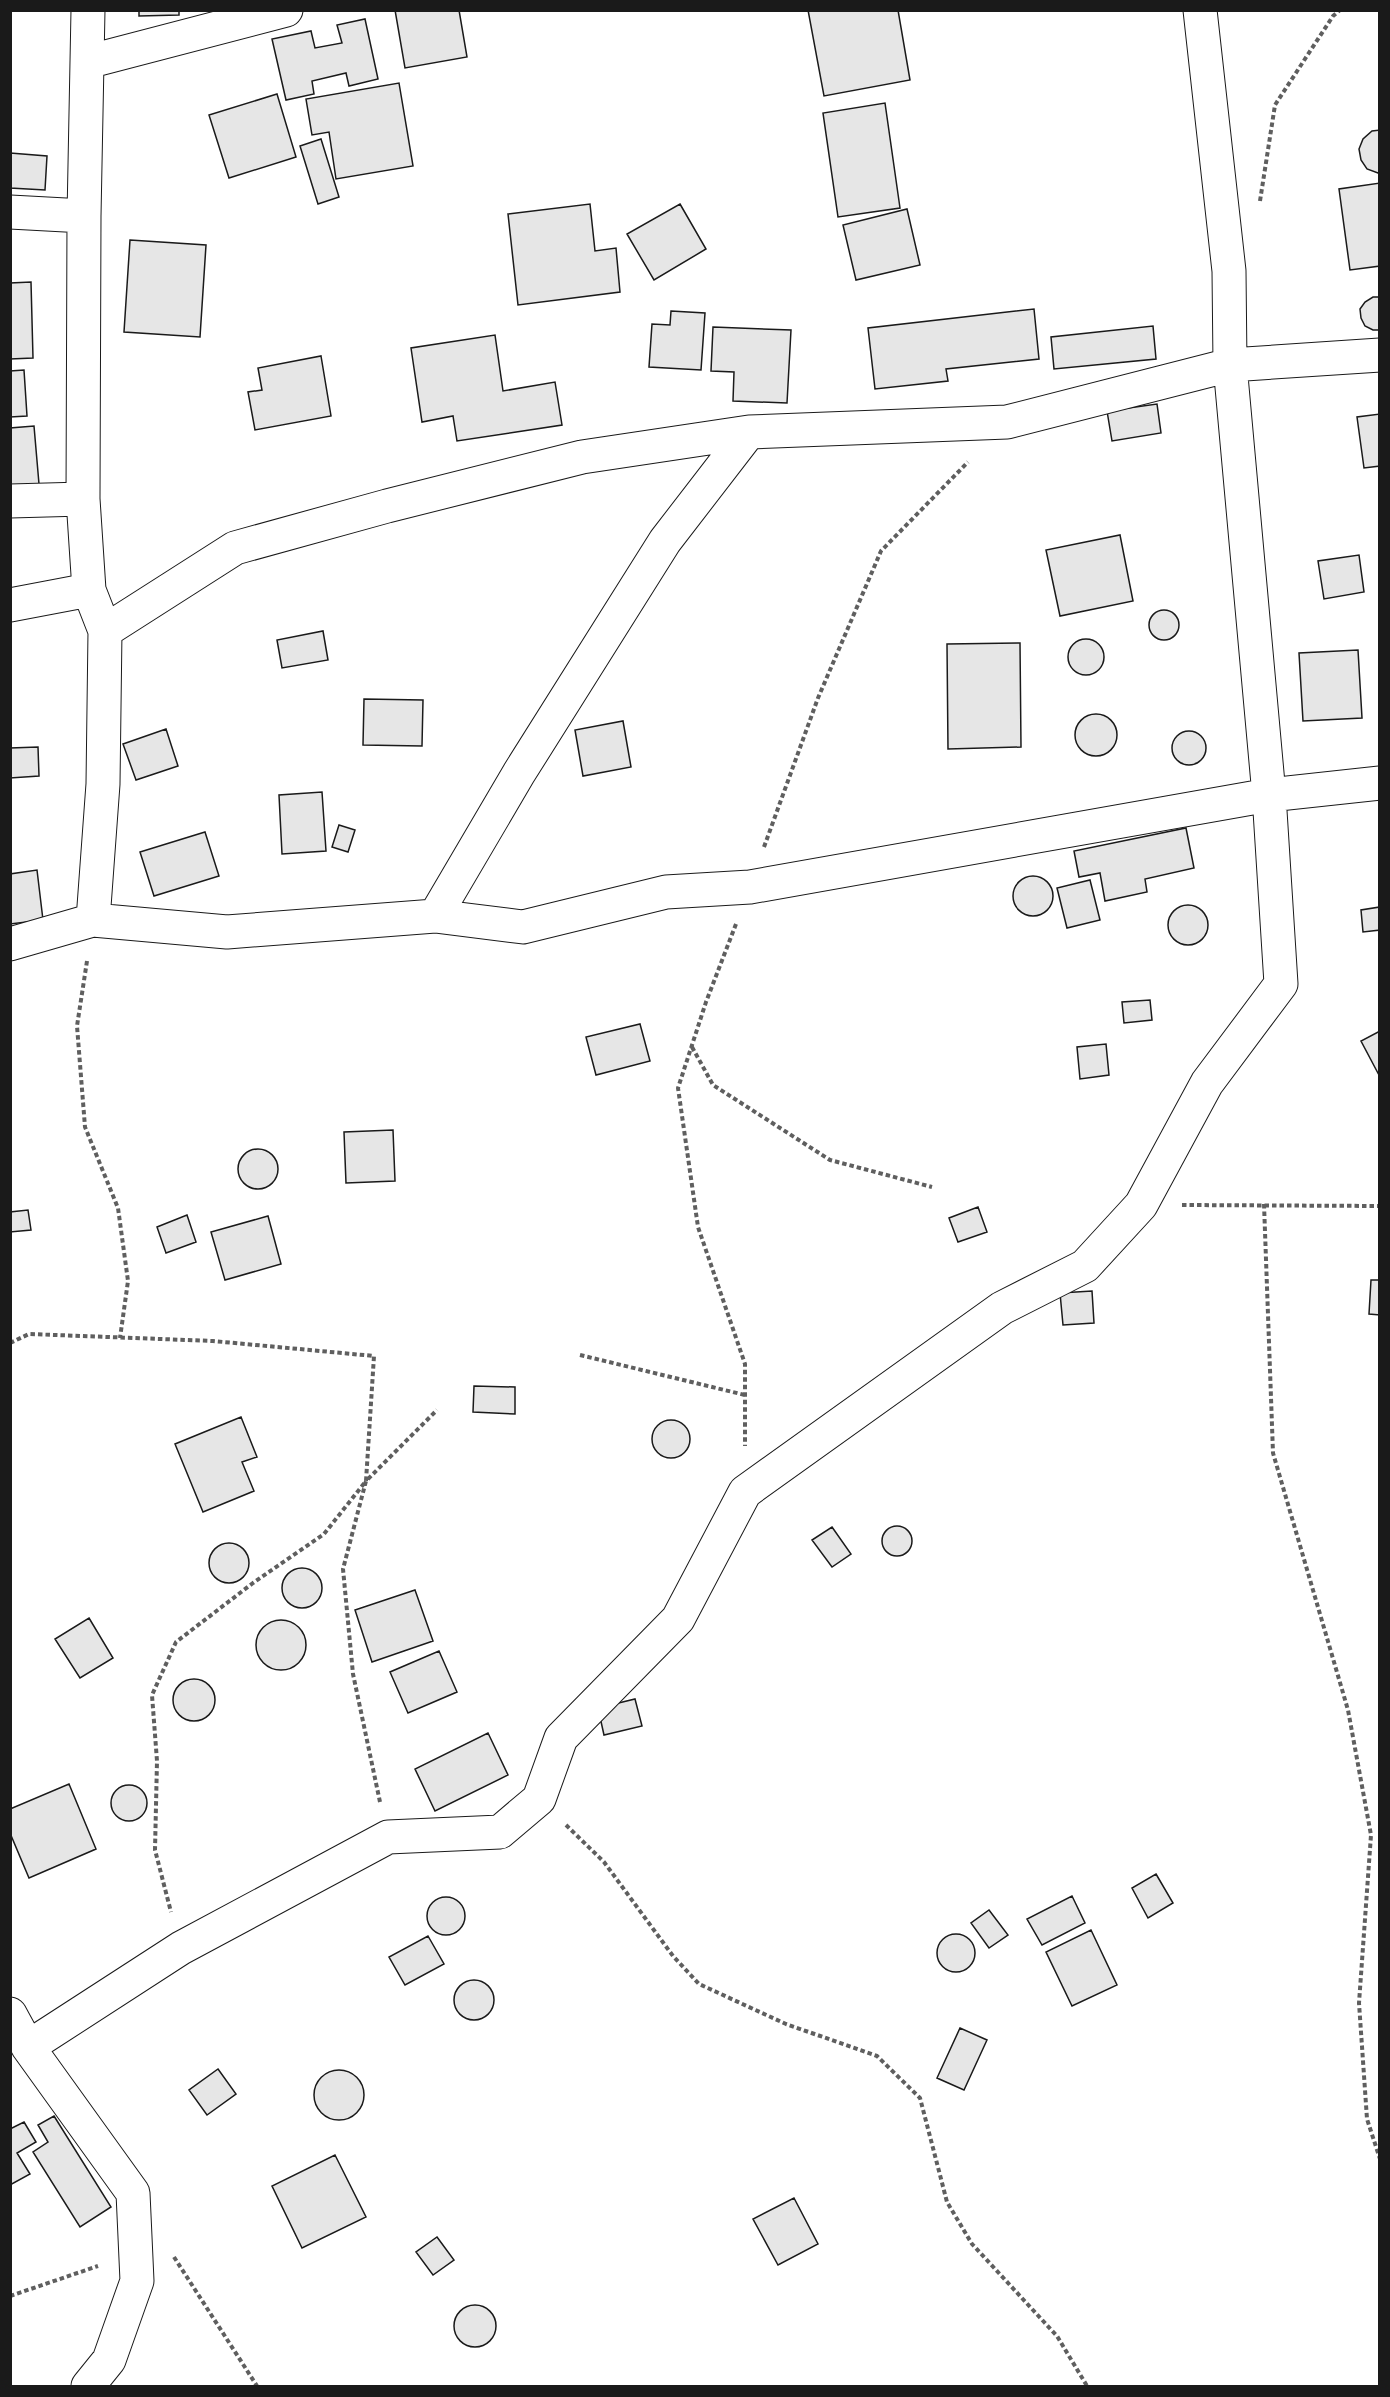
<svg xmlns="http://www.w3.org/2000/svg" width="1390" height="2397" viewBox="0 0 1390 2397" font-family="'Noto Sans',sans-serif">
	<rect width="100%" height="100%" fill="#fff"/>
	<path fill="#e6e6e6" stroke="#1a1a1a" stroke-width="1.5" d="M139,10H179V15L139,16Z
		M395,10H459L467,57L405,68Z
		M808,10H898L910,80L824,96Z
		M365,19L378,79L349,86L346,73L312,81L314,94L286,100L272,39L311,31L315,48L342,43L337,25Z
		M399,83L413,166L336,179L329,132L312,135L306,99Z
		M277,94L296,157L229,178L209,115Z
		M885,103L900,208L838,217L823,113Z
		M1380,130V173H1378L1367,169L1361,160L1359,149L1363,139L1372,131Z
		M321,139L339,197L318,204L300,146Z
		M10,153L47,156L45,190L10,188Z
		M1380,183V266L1350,270L1339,189Z
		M590,204L595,251L616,248L620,292L518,305L508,214Z
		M680,204L706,249L654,280L627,234Z
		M907,209L920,265L856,280L843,225Z
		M130,240L206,245L200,337L124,332Z
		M31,282L33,358L10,359V283Z
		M1373,297H1380V330H1373L1365,326L1361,318L1360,309L1365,302Z
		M1034,309L1039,359L946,369L948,381L875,389L868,328Z
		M671,311L705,313L701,370L649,367L652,324L670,325Z
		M1153,326L1156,359L1054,369L1051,337Z
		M713,327L791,330L787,403L733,401L734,372L711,371Z
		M495,335L503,391L555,382L562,425L457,441L453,416L422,422L411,348Z
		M321,356L331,416L255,430L248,392L262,390L258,368Z
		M24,370L27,416L10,417V371Z
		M1157,404L1161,433L1112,441L1107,411Z
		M1380,414V466L1364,468L1357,417Z
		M34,426L39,484L10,486V428Z
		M1120,535L1133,601L1060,616L1046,550Z
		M1359,555L1364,592L1324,599L1318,561Z
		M1149 625a15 15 0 1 1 30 0a15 15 0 1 1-30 0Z
		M323,631L328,660L282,668L277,640Z
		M1068 657a18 18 0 1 1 36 0a18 18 0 1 1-36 0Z
		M1020,643L1021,747L948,749L947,644Z
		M1358,650L1362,718L1303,721L1299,653Z
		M364,699L423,700L422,746L363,745Z
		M1075 735a21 21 0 1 1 42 0a21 21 0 1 1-42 0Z
		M623,721L631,767L583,776L575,730Z
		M166,729L178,766L136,780L123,744Z
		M1172 748a17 17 0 1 1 34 0a17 17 0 1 1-34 0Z
		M38,747L39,776L10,778V748Z
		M322,792L326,851L282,854L279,795Z
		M339,825L355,830L348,852L332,847Z
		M1186,828L1194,868L1145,879L1147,892L1105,901L1100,873L1079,877L1074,851Z
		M205,832L219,876L154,896L140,852Z
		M37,870L43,920L10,924V874Z
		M1013 896a20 20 0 1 1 40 0a20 20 0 1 1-40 0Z
		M1090,880L1100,920L1067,928L1057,888Z
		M1168 925a20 20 0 1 1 40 0a20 20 0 1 1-40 0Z
		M1380,907V930L1363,932L1361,910Z
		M1150,1000L1152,1020L1124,1023L1122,1002Z
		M640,1024L650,1061L596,1075L586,1037Z
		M1380,1031V1077L1361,1041Z
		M1106,1044L1109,1075L1080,1079L1077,1047Z
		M393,1130L395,1181L346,1183L344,1132Z
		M238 1169a20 20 0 1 1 40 0a20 20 0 1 1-40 0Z
		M978,1207L987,1232L958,1242L949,1218Z
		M28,1210L31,1230L10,1232V1212Z
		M187,1215L196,1242L166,1253L157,1227Z
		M268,1216L281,1264L225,1280L211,1232Z
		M1371,1280H1380V1315L1369,1314Z
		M1092,1291L1094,1323L1063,1325L1060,1293Z
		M474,1386L515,1387V1414L473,1412Z
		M241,1417L257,1457L242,1462L254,1491L203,1512L175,1444Z
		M652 1439a19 19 0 1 1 38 0a19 19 0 1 1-38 0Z
		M882 1541a15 15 0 1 1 30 0a15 15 0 1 1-30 0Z
		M832,1527L851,1554L832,1567L812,1540Z
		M209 1563a20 20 0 1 1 40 0a20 20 0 1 1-40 0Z
		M282 1588a20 20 0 1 1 40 0a20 20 0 1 1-40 0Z
		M415,1590L433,1641L372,1662L355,1610Z
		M89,1618L113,1658L80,1678L55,1639Z
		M256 1645a25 25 0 1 1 50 0a25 25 0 1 1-50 0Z
		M439,1651L457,1692L408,1713L390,1672Z
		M173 1700a21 21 0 1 1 42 0a21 21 0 1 1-42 0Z
		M635,1699L642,1726L604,1735L598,1708Z
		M488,1733L508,1775L435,1811L415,1769Z
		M69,1784L96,1849L29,1878L10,1833V1809Z
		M111 1803a18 18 0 1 1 36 0a18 18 0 1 1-36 0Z
		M1156,1874L1173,1903L1148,1918L1132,1888Z
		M1072,1896L1085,1923L1042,1945L1027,1919Z
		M427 1916a19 19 0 1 1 38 0a19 19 0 1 1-38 0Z
		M989,1910L1008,1935L989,1948L971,1923Z
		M1091,1930L1117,1985L1072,2006L1046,1952Z
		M937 1953a19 19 0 1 1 38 0a19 19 0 1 1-38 0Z
		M428,1936L444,1964L405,1985L389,1957Z
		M454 2000a20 20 0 1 1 40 0a20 20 0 1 1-40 0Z
		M960,2028L987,2040L964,2090L937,2078Z
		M218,2069L236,2094L207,2115L189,2090Z
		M314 2095a25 25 0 1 1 50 0a25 25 0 1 1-50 0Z
		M54,2116L111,2207L80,2227L33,2152L48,2142L38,2125Z
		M24,2122L36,2142L17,2153L30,2174L10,2185V2129Z
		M335,2155L366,2217L302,2248L272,2186Z
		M794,2198L818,2244L778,2265L753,2219Z
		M437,2237L454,2260L433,2275L416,2252Z
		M454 2326a21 21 0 1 1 42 0a21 21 0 1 1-42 0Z"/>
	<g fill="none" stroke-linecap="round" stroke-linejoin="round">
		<defs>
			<path id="minor" d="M88,10L84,216L83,499L89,590L105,631L103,784L93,920
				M87,62L286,10
				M10,212L84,216
				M10,501L83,499
				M10,605L89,590
				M105,631L235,548L387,506L582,457L749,432L1007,422L1230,365L1380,355
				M435,916L519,773L665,541L749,432
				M10,944L93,920L227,932L435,916L523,927L666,892L750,887L1269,795L1380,783
				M10,2014L28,2047L133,2193L137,2281L109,2360L88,2386
				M28,2047L181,1948L388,1837L500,1832L539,1799L561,1738L678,1619L745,1492L1002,1308L1085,1266L1141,1205L1207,1083L1281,984L1269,795L1230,365L1229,271L1200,10"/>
		</defs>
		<use href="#minor" stroke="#1a1a1a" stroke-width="35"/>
		<path stroke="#5f5f5f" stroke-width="4" stroke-dasharray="4.5 3" stroke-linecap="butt" d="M1260,201L1275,105L1333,16L1340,10
			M764,847L818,698L881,551L968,462
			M736,924L706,1002L678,1088L698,1227L745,1364V1446
			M87,961L77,1026L85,1127L118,1208L128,1281L120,1338
			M692,1047L713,1085L830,1160L932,1187
			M1264,1204L1273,1453L1348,1710L1371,1835L1359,2003L1367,2119L1380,2159
			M1182,1205L1380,1206
			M10,1343L29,1334L213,1341L374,1356L366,1481L324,1534L253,1583L176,1642L152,1695L157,1761L155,1850L171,1912
			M580,1355L745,1395
			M380,1802L353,1674L343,1569L366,1481L437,1410
			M566,1825L604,1862L673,1956L699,1984L786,2024L877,2056L920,2098L947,2202L972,2244L1057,2336L1087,2386
			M174,2257L257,2386
			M10,2296L98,2266"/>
		<use href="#minor" stroke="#fff" stroke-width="33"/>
	</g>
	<rect width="1390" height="2397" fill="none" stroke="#1a1a1a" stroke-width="24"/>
</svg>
